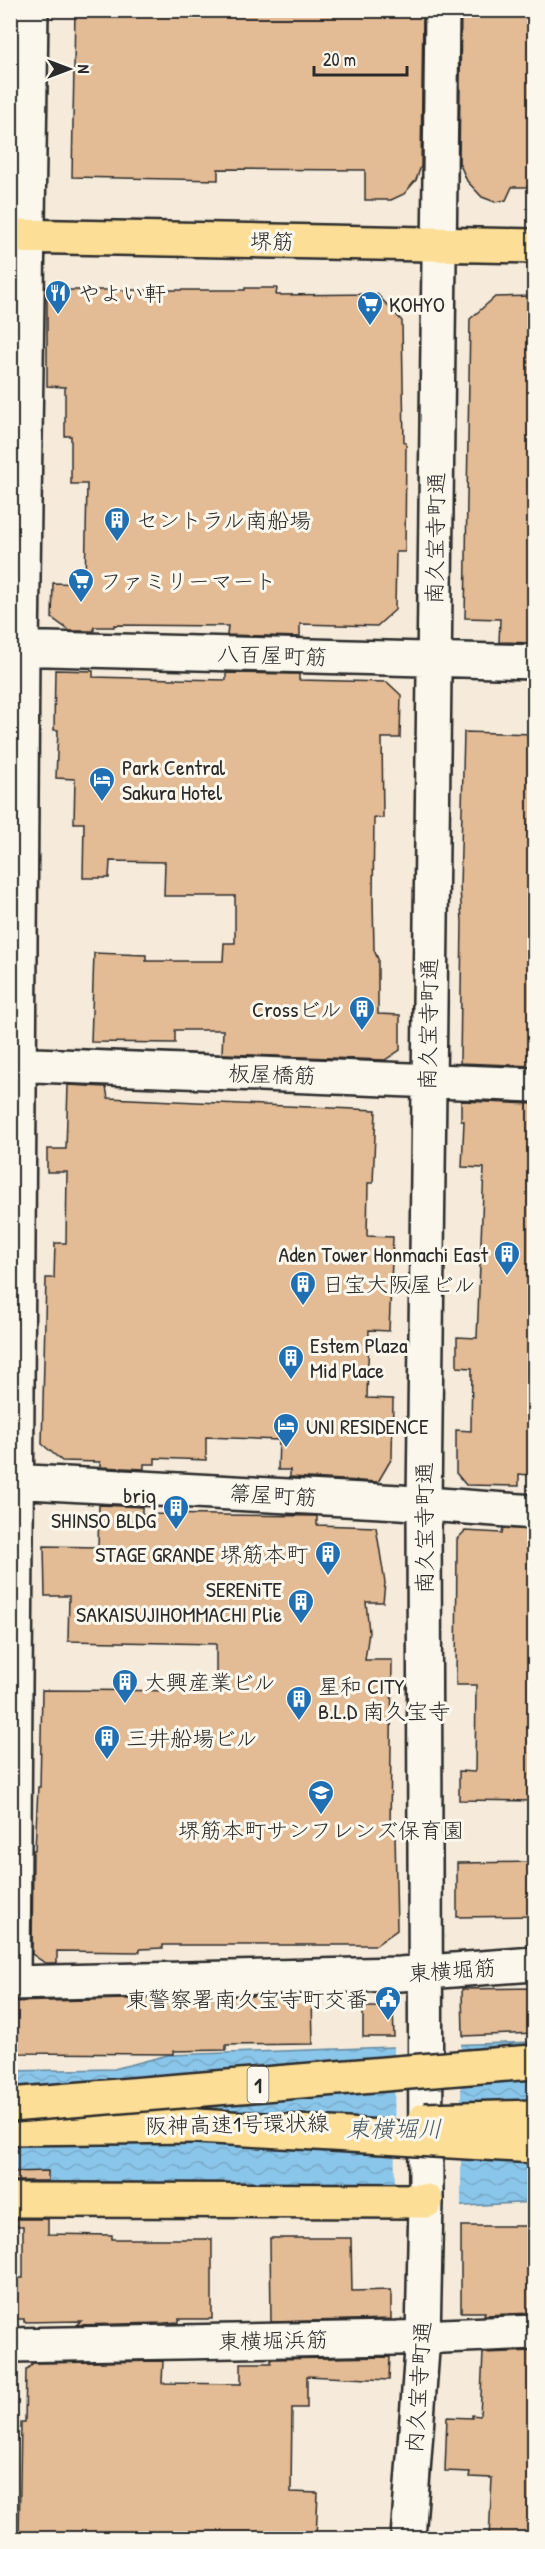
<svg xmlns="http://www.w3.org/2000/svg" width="545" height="2549" viewBox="0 0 545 2549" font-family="'Patrick Hand','Klee One',sans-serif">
	<defs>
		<pattern id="water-waves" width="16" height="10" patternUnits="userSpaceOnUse" patternTransform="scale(1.5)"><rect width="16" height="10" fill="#8ac6ea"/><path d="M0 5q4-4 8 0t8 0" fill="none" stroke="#77aac9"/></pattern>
	</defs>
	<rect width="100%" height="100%" fill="#f6ebda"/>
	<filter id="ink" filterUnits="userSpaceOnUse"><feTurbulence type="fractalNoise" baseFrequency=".0167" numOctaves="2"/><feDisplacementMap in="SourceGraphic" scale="12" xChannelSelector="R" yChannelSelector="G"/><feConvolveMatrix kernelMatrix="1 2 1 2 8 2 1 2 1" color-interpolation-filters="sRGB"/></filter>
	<g filter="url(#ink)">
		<path fill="url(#water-waves)" stroke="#64889e" stroke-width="1.5" d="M534,2042V2202L414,2209L11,2215L10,2071L114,2069L168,2055Z"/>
		<path fill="#f6ebda" d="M461,2041V2209L395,2212L394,2043Z"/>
		<path fill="#e3bb94" stroke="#2b2b2b" stroke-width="1.5" d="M75,10H423L421,166L416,180L404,194L391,200H365V170L218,169V180L72,177Z
			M461,10H534L533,187H512L506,200L495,202L482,197L467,181L459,162Z
			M245,288H277L276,295L377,294L402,321L404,443H406L405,552H396L395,610L377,626L300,624V637L227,635L228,626L114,625V627H94V631H70L52,618L53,583L85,584L87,484H71V436H65V387L47,386V290H245Z
			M534,296V643L499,642L500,619L465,618L470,319L495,297Z
			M55,670L93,671V677L175,679L226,680V673L299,674V680L387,682L401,695L400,738H382L383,818L374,817L373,899L374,950L378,959V1014L400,1015V1050L385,1060L222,1054L223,1030H175V1043L91,1042L94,953L146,955V961H223L224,943H235V896H164L165,862L110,861L109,878H83L84,823H74L75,779L56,778L58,730H54Z
			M464,732L534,734V1066L460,1063L462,922L460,887Z
			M68,1085L106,1087L108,1098L376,1110L373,1183H368L367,1236L393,1237L389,1331L369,1330L367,1398L393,1399L392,1458L378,1482L290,1477V1470H278L279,1440L206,1437V1460L155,1458V1464H144V1469L100,1467V1462L62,1461L42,1444L46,1278H54L55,1243H66L67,1172H47V1149H66Z
			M461,1101L534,1104V1399H533L532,1418H530L529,1475L519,1474V1486L466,1485L456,1473V1430L471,1431L472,1368L457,1367V1337L477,1338L484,1168L462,1167L464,1121H461Z
			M99,1505L142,1507V1514L317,1516V1525L376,1527L385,1583L383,1602H366L369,1632L365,1660H392L390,1833H395L397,1930L376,1945H163V1948L140,1949V1952L57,1951V1963H45L32,1954L33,1850H35L38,1787H40L42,1690L216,1691V1644L68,1641L69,1596H45L44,1546L98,1547Z
			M503,1528L534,1530V1801L459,1800V1771L475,1772L476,1685H456L457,1539L465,1531L502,1533Z
			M534,1862V1916L457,1917V1863Z
			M534,1988V2033L463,2036L462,1989Z
			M238,1996H312L313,2044L226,2045V2050L173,2051V2054L11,2053V2002Z
			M363,2007H393L394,2037H363Z
			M48,2171V2181H10V2172Z
			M10,2219H48V2234L112,2235V2239H212V2319H179V2322L164,2323L76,2325L81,2321L24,2322V2319H10V2278H23V2226H10Z
			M461,2226H534V2313L484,2315L485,2312H461Z
			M270,2238H351L352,2291L391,2290V2319L271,2322Z
			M534,2351V2538H489L492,2478L469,2477L470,2472L445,2471L447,2417L472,2418V2415L480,2416L483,2353Z
			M390,2357L389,2380L307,2376V2408H292L291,2492L318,2493L316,2538H19L21,2423H25L26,2370L33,2363L163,2361L162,2383L241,2384V2363H271V2359Z"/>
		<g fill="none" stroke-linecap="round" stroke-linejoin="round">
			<defs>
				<path id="minor" d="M10,648L534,662
					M10,1064L534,1085
					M10,1481L400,1502L534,1512
					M10,1983L400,1974L534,1964
					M13,1983L22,648L31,10
					M10,2345L397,2338L534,2332
					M408,2538L423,2337L426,2201L424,1504L442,10"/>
				<path id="major" d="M10,236L534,246"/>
				<path id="highway" d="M506,2064L534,2062
					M10,2128L197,2126
					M10,2200L426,2201"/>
			</defs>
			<use href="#minor" stroke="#2b2b2b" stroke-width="38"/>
			<use href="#major" stroke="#2b2b2b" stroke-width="38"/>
			<use href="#highway" stroke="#2b2b2b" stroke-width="38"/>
			<use href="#minor" stroke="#fbf7ec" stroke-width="33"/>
			<use href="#major" stroke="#fcde96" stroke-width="33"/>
			<use href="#highway" stroke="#fcde96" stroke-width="33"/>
			<defs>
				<path id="highway-bridge" d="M10,2105L506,2064
					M424,2120L534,2117
					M197,2126L534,2146"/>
			</defs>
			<use href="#highway-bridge" stroke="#2b2b2b" stroke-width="38" stroke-linecap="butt"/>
			<use href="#highway-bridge" stroke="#fcde96" stroke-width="33"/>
		</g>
	</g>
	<defs>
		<symbol id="restaurant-pin" viewBox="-11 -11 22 30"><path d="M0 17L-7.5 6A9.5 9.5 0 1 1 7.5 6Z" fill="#1f6fb2" stroke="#fbf7ec"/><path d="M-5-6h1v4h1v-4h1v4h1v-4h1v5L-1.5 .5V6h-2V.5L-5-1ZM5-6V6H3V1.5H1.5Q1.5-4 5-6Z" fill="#fff"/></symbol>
		<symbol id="supermarket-pin" viewBox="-11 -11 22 30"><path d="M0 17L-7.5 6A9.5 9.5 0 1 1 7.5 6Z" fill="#1f6fb2" stroke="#fbf7ec"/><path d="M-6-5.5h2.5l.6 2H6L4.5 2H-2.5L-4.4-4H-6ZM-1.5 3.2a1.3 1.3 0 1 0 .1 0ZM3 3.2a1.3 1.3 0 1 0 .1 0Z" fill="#fff"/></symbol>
		<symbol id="building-pin" viewBox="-11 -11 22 30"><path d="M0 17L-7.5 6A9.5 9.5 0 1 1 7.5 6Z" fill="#1f6fb2" stroke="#fbf7ec"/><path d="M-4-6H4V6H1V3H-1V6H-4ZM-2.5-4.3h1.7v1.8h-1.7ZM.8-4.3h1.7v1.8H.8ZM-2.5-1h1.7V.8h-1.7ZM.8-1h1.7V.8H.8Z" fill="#fff"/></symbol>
		<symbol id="hotel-pin" viewBox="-11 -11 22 30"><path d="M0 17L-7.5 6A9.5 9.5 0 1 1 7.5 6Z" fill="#1f6fb2" stroke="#fbf7ec"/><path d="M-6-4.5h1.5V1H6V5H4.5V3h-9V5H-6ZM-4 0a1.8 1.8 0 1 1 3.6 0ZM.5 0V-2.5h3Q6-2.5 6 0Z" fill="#fff"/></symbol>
		<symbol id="school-pin" viewBox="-11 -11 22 30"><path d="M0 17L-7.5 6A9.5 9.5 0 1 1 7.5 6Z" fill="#1f6fb2" stroke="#fbf7ec"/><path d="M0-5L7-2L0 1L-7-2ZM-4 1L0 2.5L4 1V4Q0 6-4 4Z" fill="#fff"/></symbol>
		<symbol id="civic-pin" viewBox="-11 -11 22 30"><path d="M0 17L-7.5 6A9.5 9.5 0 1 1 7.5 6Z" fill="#1f6fb2" stroke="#fbf7ec"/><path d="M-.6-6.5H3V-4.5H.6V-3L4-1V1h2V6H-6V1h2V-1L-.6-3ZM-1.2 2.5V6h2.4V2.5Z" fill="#fff"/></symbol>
	</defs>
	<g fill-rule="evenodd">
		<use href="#restaurant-pin" x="43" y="278" width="30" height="40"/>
		<use href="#supermarket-pin" x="355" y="289" width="30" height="40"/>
		<use href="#building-pin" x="102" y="505" width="30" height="40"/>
		<use href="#supermarket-pin" x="66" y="566" width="30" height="40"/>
		<use href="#hotel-pin" x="87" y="765" width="30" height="40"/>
		<use href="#building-pin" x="347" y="994" width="30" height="40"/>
		<use href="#building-pin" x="492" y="1239" width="30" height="40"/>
		<use href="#building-pin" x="288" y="1269" width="30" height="40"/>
		<use href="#building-pin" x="276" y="1343" width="30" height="40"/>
		<use href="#hotel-pin" x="271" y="1411" width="30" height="40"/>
		<use href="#building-pin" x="161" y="1493" width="30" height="40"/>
		<use href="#building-pin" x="313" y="1539" width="30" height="40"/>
		<use href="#building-pin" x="286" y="1587" width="30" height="40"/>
		<use href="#building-pin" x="110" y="1667" width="30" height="40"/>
		<use href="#building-pin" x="284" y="1684" width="30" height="40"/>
		<use href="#building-pin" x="92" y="1723" width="30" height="40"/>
		<use href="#school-pin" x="306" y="1778" width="30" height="40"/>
		<use href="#civic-pin" x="373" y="1984" width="30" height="40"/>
	</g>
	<g text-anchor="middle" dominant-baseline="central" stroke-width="6" stroke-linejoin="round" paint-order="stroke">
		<rect fill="#fbf7ec" stroke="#696865" stroke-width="1.5" x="247.5" y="2067" width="21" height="36" rx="4.5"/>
		<g font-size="21" font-weight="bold" fill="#2b2b2b">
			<text x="258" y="2085">1</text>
		</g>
		<g font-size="22" fill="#2b2b2b" stroke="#fbf7ec">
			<text transform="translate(272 241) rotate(1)">堺筋</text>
			<text transform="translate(435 538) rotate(-89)">南久宝寺町通</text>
			<text transform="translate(272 655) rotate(2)">八百屋町筋</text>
			<text transform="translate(428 1024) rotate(-89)">南久宝寺町通</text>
			<text transform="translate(272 1074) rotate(2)">板屋橋筋</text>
			<text transform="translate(273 1495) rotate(3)">箒屋町筋</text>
			<text transform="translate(424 1528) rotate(-90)">南久宝寺町通</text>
			<text transform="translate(452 1970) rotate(-4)">東横堀筋</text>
			<text transform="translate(237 2124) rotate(-1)">阪神高速1号環状線</text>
			<text transform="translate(273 2340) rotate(-1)">東横堀浜筋</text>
			<text transform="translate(418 2387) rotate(-86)">内久宝寺町通</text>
		</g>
		<g font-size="22" fill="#2b2b2b" stroke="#fbf7ec" text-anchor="start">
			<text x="78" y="293">やよい軒</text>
			<text x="389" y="304">KOHYO</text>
			<text x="136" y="520">セントラル南船場</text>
			<text x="100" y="581">ファミリーマート</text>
			<text x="122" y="767">Park Central<tspan x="122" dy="25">Sakura Hotel</tspan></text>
			<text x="342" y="1009" text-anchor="end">Crossビル</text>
			<text x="488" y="1254" text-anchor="end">Aden Tower Honmachi East</text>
			<text x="322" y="1284">日宝大阪屋ビル</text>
			<text x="310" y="1345">Estem Plaza<tspan x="310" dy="25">Mid Place</tspan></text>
			<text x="306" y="1426">UNI RESIDENCE</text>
			<text x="156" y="1495" text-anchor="end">briq<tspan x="156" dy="25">SHINSO BLDG</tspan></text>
			<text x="308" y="1554" text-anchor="end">STAGE GRANDE 堺筋本町</text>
			<text x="282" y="1589" text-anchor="end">SERENiTE<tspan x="282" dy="25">SAKAISUJIHOMMACHI Plie</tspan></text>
			<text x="144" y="1682">大興産業ビル</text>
			<text x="318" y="1686">星和 CITY<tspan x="318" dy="25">B.L.D 南久宝寺</tspan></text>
			<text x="126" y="1738">三井船場ビル</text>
			<text x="321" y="1830" text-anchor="middle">堺筋本町サンフレンズ保育園</text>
			<text x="368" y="1999" text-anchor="end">東警察署南久宝寺町交番</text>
		</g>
		<g font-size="24" font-style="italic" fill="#485a64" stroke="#fbf7ec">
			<text x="394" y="2128">東横堀川</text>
		</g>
	</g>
	<rect width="545" height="2549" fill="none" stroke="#fbf7ec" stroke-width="36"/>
	<rect x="18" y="18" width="509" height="2513" fill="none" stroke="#2b2b2b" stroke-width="2" filter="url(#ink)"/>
	<g transform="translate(69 69) rotate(90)" stroke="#fbf7ec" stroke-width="4.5" paint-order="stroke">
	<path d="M0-4.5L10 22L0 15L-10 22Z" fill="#2b2b2b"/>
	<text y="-9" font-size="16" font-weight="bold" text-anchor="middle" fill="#2b2b2b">N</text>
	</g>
	<path d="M314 66v9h93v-9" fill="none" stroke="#2b2b2b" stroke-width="3"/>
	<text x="323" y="66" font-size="18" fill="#2b2b2b" stroke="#fbf7ec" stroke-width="4.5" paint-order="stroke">20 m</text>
</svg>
